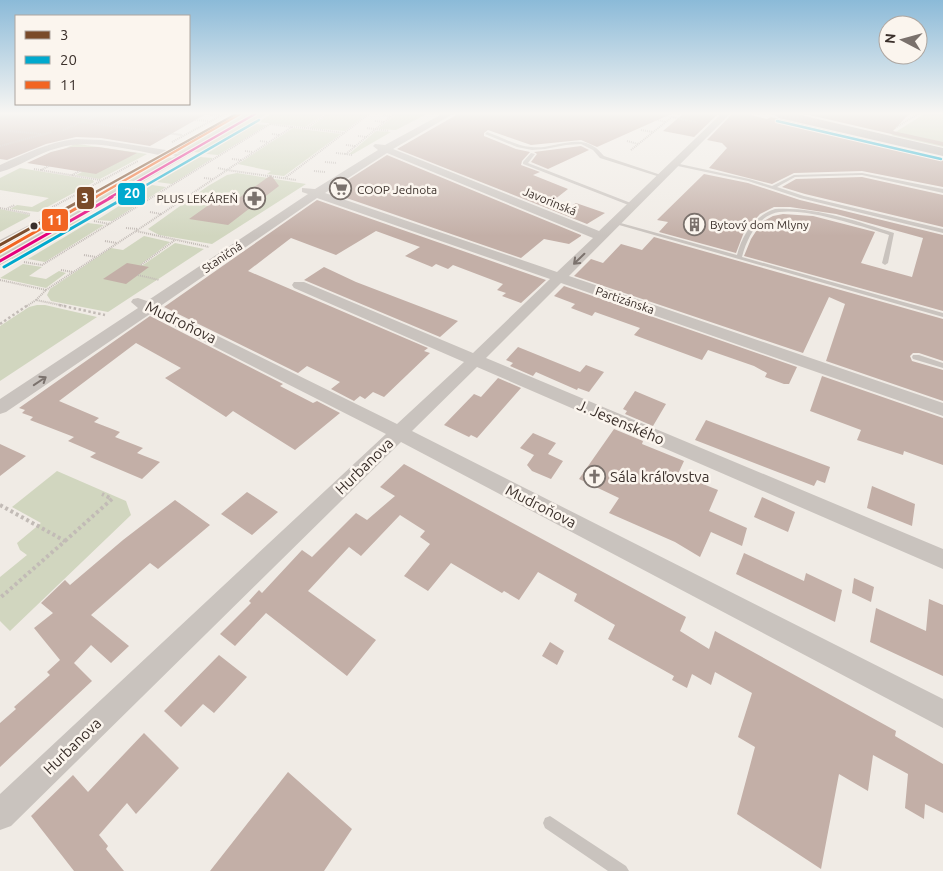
<svg xmlns="http://www.w3.org/2000/svg" width="943" height="871" viewBox="0 0 943 871" font-family="Ubuntu,sans-serif">
	<rect width="100%" height="100%" fill="#f0ebe5"/>
	<path fill="#d1d6bf" d="M242,114H250L180,154L173,153Z
		M258,114H267L202,153L194,152Z
		M271,114H325L305,127L258,122Z
		M328,114H367L345,131L309,128Z
		M396,114H427L396,130L378,129Z
		M924,114H943V147L891,135Z
		M255,124L267,125L218,155L206,154Z
		M293,128L341,134L284,176L267,174L271,171L238,164Z
		M376,131L391,132L353,154H349Z
		M75,144H78L147,154L100,179L76,175L82,172L48,156Z
		M166,157L173,158L0,256V250Z
		M200,157L213,158L172,184L157,182Z
		M20,168L93,180L94,182L38,212L10,209L17,205L32,207L49,198L0,190V178Z
		M237,173L306,184L212,244L159,235L148,229L208,186L227,175Z
		M152,185L166,187L112,221L97,220Z
		M0,209L30,215V216L0,232Z
		M79,219L87,221L19,260L11,259Z
		M88,223L104,225L45,262L28,259Z
		M144,236L170,242L140,265H143L175,243L204,249L108,312L51,301L47,295L50,289L111,248L123,250Z
		M23,264L42,267L29,276L46,279L59,271L66,273L46,288L0,278Z
		M37,305H45L97,317L0,381V326L29,307Z
		M57,471L126,501L131,515L10,631L0,621V577L27,555L20,550L17,543L41,523L12,507Z"/>
	<path fill="#c3afa7" d="M0,114H206L150,146L101,138L76,137L46,144L7,160L0,159Z
		M458,114H671L597,147L581,140L531,145L488,130L484,133V136L516,149L530,152L522,161L521,165L540,172L533,175L568,189L554,200L561,212L576,203L605,213L587,224L397,149Z
		M683,114H718L694,137L663,131Z
		M732,114H746L767,119L771,117L943,158V187L862,171L794,173L772,184L709,168L727,148L722,143L707,140Z
		M805,114H909L893,131L943,142V146Z
		M581,146L589,150L548,169L531,162L537,154L534,152Z
		M71,147H98L137,153L96,174L27,163L51,152Z
		M387,155L581,235V236L569,244L544,239L521,258L329,192Z
		M704,174L748,183L800,200L943,235V311L744,256L751,239L762,222L773,216L783,214L813,216L875,232L861,263L912,277L923,238L836,214L790,207H774L760,214L744,232L736,253L659,232L668,222L657,220Z
		M271,175L279,186L228,225L189,219L220,197L236,200Z
		M862,177L943,195V227L805,194L782,187L796,179Z
		M317,200L546,280L521,303L502,296L506,293L497,290L503,284L453,265L448,269L436,264L432,267L405,256L420,247L376,231L336,255L291,238L248,271L428,348L424,351L430,353L384,397L373,392L365,399L360,396L354,401L331,389L340,382L307,366L298,373L164,307Z
		M654,237L943,319V361L919,353H913L910,356L912,361L943,370V401L826,361L845,304L829,297L803,353L574,276L591,259L603,263L621,244L642,250Z
		M127,263L149,267L126,284L103,279Z
		M324,267L356,282L458,321L440,337L304,280Z
		M564,286L797,367L789,384H784L765,377L767,373L754,366L708,350L702,360L634,335L640,328L595,312L592,316L571,308L575,304L554,296Z
		M150,316L283,384L280,386L313,403L317,401L340,413L295,450L233,411L226,417L165,378L181,368L136,343L59,401L99,418L94,422L120,432L115,437L143,448L137,453L160,462L142,479L90,457L96,453L68,441L74,437L30,420L33,417L22,413L25,410L19,408Z
		M518,347L580,372L586,365L604,372L589,392L578,388L577,390L536,372L533,376L510,366L513,363L506,360Z
		M822,376L943,418V465L904,451L903,455L857,440L861,430L810,411Z
		M498,378L521,388L477,438L471,435L469,437L444,425L474,394L481,397Z
		M635,391L666,404L653,426L625,414L627,411L623,409Z
		M706,420L830,467L825,483L817,480L814,486L695,440Z
		M614,429L643,441L642,444L684,461L678,474L718,490L709,511L747,528L742,546L711,532L700,557L675,542L609,513L619,498L579,479Z
		M533,433L556,443L548,454L563,461L551,479L532,471L527,465L534,455L520,448Z
		M0,444L26,456L0,476Z
		M404,464L686,617L680,631L709,649L715,631L896,731L895,736L943,764V813L925,804L924,819L905,808L908,774L873,755L868,791L839,774L821,869L737,814L755,747L738,737L752,693L715,672L711,685L692,674L687,688L672,680L674,676L608,639L615,625L574,601L577,594L538,572L519,600L504,591L502,593L451,563L428,591L404,576L430,544L420,537L425,531L400,515L361,556L349,547L308,591L376,640L347,676L266,613L235,646L220,634L251,603L249,601L259,590L262,593L302,550L312,557L356,513L367,520L395,496L380,487Z
		M872,486L915,504L912,526L867,508Z
		M247,492L278,512L252,535L221,514Z
		M762,497L795,512L788,532L754,517Z
		M175,500L210,525L158,569L150,563L91,615L129,646L111,663L91,645L74,663L92,681L0,767V723L16,709L14,707L50,675L47,672L60,660L34,628L53,613L41,603L65,580L70,585L123,540Z
		M744,553L804,581L806,573L842,590L835,622L736,574Z
		M854,578L874,587L871,602L852,593Z
		M929,599L943,605V676L870,642L876,608L926,631Z
		M550,642L564,651L557,665L542,656Z
		M219,655L247,677L214,713L203,704L181,727L164,711Z
		M144,733L179,768L136,814L127,803L99,835L108,846L106,849L124,871H74L31,816L73,775L88,792Z
		M288,772L352,829L324,871H210Z"/>
	<g fill="none" stroke-linecap="round" stroke-linejoin="round">
		<path stroke="#c2bbb6" stroke-width="2" stroke-dasharray="1 1" stroke-linecap="butt" d="M206,114L219,116
			M383,115L391,116
			M654,119L666,122
			M195,120L208,121
			M375,121L384,122
			M82,122L101,114
			M292,127L306,128L327,114
			M306,128L344,133
			M367,128L389,131
			M895,128L918,114
			M63,130L81,122L182,135
			M641,130L653,132
			M10,131L41,134
			M149,131L183,114
			M272,134L280,135
			M358,136L367,137
			M260,141L268,142
			M627,141L638,144
			M172,142L224,114
			M346,145L355,146
			M0,146L52,132
			M631,150L672,117L699,123
			M245,151L253,152
			M336,153L346,154
			M352,155L346,154L394,114
			M232,159L241,160
			M325,162L337,163
			M218,168L227,170L292,127L270,124
			M34,169L100,180
			M41,170L49,166
			M314,171L325,172
			M72,175L80,171
			M204,178L213,179
			M285,178L369,114
			M168,201L178,202
			M0,208L30,214
			M6,209L15,205
			M47,210L138,161
			M150,212L161,214
			M94,221L109,224L270,124
			M126,228L138,229
			M136,231L227,170L296,180
			M105,241L117,243
			M84,255L96,257
			M24,262L42,265L109,224
			M141,265L175,240
			M61,270L73,272
			M138,275L159,280
			M0,280L46,290L36,300L65,306
			M46,290L136,231L209,247
			M27,306L36,300"/>
		<path stroke="#c2bbb6" stroke-width="2.5" stroke-dasharray="2.5 2.5" stroke-linecap="butt" d="M59,305L105,315
			M0,324L28,305"/>
		<path stroke="#c2bbb6" stroke-width="4" stroke-dasharray="3 3" stroke-linecap="butt" d="M0,505L65,541L0,598
			M65,541L112,499L102,494"/>
		<path fill="#c9c3be" fill-rule="evenodd" d="M487,132C502,137 516,146 531,147C553,150 576,133 596,148C599,150 601,153 604,156L664,176L660,177L600,158L593,150L581,144L566,145L545,149L532,150L517,147L485,134Z
			M164,152L182,155L184,156L182,157L166,154L164,153Z
			M531,153L535,154L528,163L636,205L631,206L523,164V162Z
			M675,163L749,179L772,186L794,175L862,173L943,189V193L862,175L795,177L777,187L804,196L943,229V233L800,198L748,181L673,165V164Z
			M775,209C816,207 856,221 894,233L888,263L885,265L882,263L889,235C864,227 796,204 772,214C756,220 746,241 742,257L943,313V317L612,223L617,222L737,255C742,235 755,215 775,209Z
			M913,355H919L943,363V368L913,359L912,357Z
			M550,816L626,866L629,871H608L545,828L543,823L545,818Z"/>
		<path fill="#c9c3be" fill-rule="evenodd" d="M249,114H259L0,265V256Z
			M442,114H453L393,149L599,231L721,114H730L569,276L943,403V416L561,283L486,358L943,549V569L477,367L412,431L943,699V728L401,442L11,826L0,830V794L386,434L150,314L6,412L0,414V399L138,308L131,302L133,299L138,298L147,301L308,194L302,192V188L315,189L378,150L373,146L375,144L385,145ZM387,153L593,238L557,272L325,193ZM317,198L550,279L473,353L304,282H294L292,285L294,288L464,362L397,424L159,307Z
			M76,139L101,140L166,150L171,153L166,156C132,151 92,138 58,148C37,153 20,167 0,172V165C25,154 48,142 76,139Z
			M41,219L45,220L47,223L45,226L0,249V240Z"/>
		<path fill="#b8b1ad" fill-rule="evenodd" d="M773,114H796L943,148V156L779,118Z"/>
		<defs>
			<path id="bus-1-far1" d="M85,198L236,114"/>
			<path id="bus-1" d="M0,245L87,197"/>
			<path id="bus-2-far1" d="M777,121L941,159
				M124,198L259,120"/>
			<path id="bus-2" d="M4,267L126,197"/>
			<path id="bus-3-far1" d="M94,198L240,114"/>
			<path id="bus-3" d="M0,252L96,197"/>
			<path id="bus-4-far1" d="M109,198L255,114"/>
			<path id="bus-4" d="M0,261L112,197"/>
		</defs>
		<use href="#bus-1-far1" stroke="#fbf5ee" stroke-width="4.5"/>
		<use href="#bus-1" stroke="#fbf5ee" stroke-width="5.5"/>
		<use href="#bus-2-far1" stroke="#fbf5ee" stroke-width="4.5"/>
		<use href="#bus-2" stroke="#fbf5ee" stroke-width="5.5"/>
		<use href="#bus-3-far1" stroke="#fbf5ee" stroke-width="4.5"/>
		<use href="#bus-3" stroke="#fbf5ee" stroke-width="5.5"/>
		<use href="#bus-4-far1" stroke="#fbf5ee" stroke-width="4.5"/>
		<use href="#bus-4" stroke="#fbf5ee" stroke-width="5.5"/>
		<use href="#bus-1-far1" stroke="#7a4b2a" stroke-width="2.5"/>
		<use href="#bus-1" stroke="#7a4b2a" stroke-width="3"/>
		<use href="#bus-2-far1" stroke="#00a9ce" stroke-width="2.5"/>
		<use href="#bus-2" stroke="#00a9ce" stroke-width="3"/>
		<use href="#bus-3-far1" stroke="#f26522" stroke-width="2.5"/>
		<use href="#bus-3" stroke="#f26522" stroke-width="3"/>
		<use href="#bus-4-far1" stroke="#e5007d" stroke-width="2.5"/>
		<use href="#bus-4" stroke="#e5007d" stroke-width="3"/>
	</g>
	<defs><path id="oneway-shaft" d="M-6 0H5M1.5-3L5.5 0L1.5 3" fill="none" stroke-width="1.6" stroke-linecap="round" stroke-linejoin="round" transform="scale(1.25)"/></defs>
	<g stroke="#7b726d">
		<use href="#oneway-shaft" transform="translate(579 259) rotate(136)"/>
		<use href="#oneway-shaft" transform="translate(40 381) rotate(-34)"/>
	</g>
	<linearGradient id="sky" x2="0" y2="1"><stop stop-color="#8bbad8"/><stop offset="0.48" stop-color="#f8f6f3"/><stop offset="1" stop-color="#f8f6f3" stop-opacity="0"/></linearGradient>
	<rect width="943" height="236" fill="url(#sky)"/>
	<defs>
		<symbol id="supermarket-ring" viewBox="-11 -11 22 22"><circle r="9.5" fill="#fbf5ee" stroke="#7a716c" stroke-width="1.5"/><path d="M-6-5.5h2.5l.6 2H6L4.5 2H-2.5L-4.4-4H-6ZM-1.5 3.2a1.3 1.3 0 1 0 .1 0ZM3 3.2a1.3 1.3 0 1 0 .1 0Z" fill="#7a716c"/></symbol>
		<symbol id="pharmacy-ring" viewBox="-11 -11 22 22"><circle r="9.5" fill="#fbf5ee" stroke="#7a716c" stroke-width="1.5"/><path d="M-2-6h4v4h4v4h-4v4h-4v-4h-4v-4h4Z" fill="#7a716c"/></symbol>
		<symbol id="building-ring" viewBox="-11 -11 22 22"><circle r="9.5" fill="#fbf5ee" stroke="#7a716c" stroke-width="1.5"/><path d="M-4-6H4V6H1V3H-1V6H-4ZM-2.5-4.3h1.7v1.8h-1.7ZM.8-4.3h1.7v1.8H.8ZM-2.5-1h1.7V.8h-1.7ZM.8-1h1.7V.8H.8Z" fill="#7a716c"/></symbol>
		<symbol id="church-ring" viewBox="-11 -11 22 22"><circle r="9.5" fill="#fbf5ee" stroke="#7a716c" stroke-width="1.5"/><path d="M-1.2-6h2.4v3.5h3.3v2.4h-3.3V6h-2.4V-.1h-3.3v-2.4h3.3Z" fill="#7a716c"/></symbol>
	</defs>
	<g fill-rule="evenodd">
		<use href="#supermarket-ring" x="328" y="176" width="25" height="25"/>
		<use href="#pharmacy-ring" x="242" y="186" width="25" height="25"/>
		<use href="#building-ring" x="682" y="212" width="25" height="25"/>
		<use href="#church-ring" x="582" y="464" width="25" height="25"/>
	</g>
	<circle fill="#3b302b" stroke="#fbf5ee" stroke-width="2" cx="34" cy="226" r="4.5"/>
	<g text-anchor="middle" dominant-baseline="central" stroke-width="5" stroke-linejoin="round" paint-order="stroke">
		<g font-size="12" fill="#3b302b" stroke="#fbf5ee" text-anchor="start">
			<text x="357" y="189">COOP Jednota</text>
			<text x="238" y="198" text-anchor="end">PLUS LEKÁREŇ</text>
			<text x="710" y="224">Bytový dom Mlyny</text>
		</g>
		<g font-size="12" fill="#3b302b" stroke="#fbf5ee">
			<text transform="translate(550 201) rotate(22)">Javorinská</text>
			<text transform="translate(222 257) rotate(-34)">Staničná</text>
			<text transform="translate(625 300) rotate(19)">Partizánska</text>
		</g>
		<g font-size="15" fill="#3b302b" stroke="#fbf5ee">
			<text transform="translate(181 322) rotate(26)">Mudroňova</text>
			<text transform="translate(621 422) rotate(23)">J. Jesenského</text>
			<text transform="translate(364 466) rotate(-44)">Hurbanova</text>
			<text transform="translate(541 506) rotate(27)">Mudroňova</text>
			<text transform="translate(72 746) rotate(-44)">Hurbanova</text>
		</g>
		<g font-size="15" fill="#3b302b" stroke="#fbf5ee" text-anchor="start">
			<text x="610" y="476">Sála kráľovstva</text>
		</g>
	</g>
	<g stroke="#fbf5ee" stroke-width="2">
		<rect x="117" y="182" width="29" height="24" rx="5" fill="#00a9ce"/>
		<rect x="76" y="186" width="19" height="24" rx="5" fill="#7a4b2a"/>
		<rect x="41" y="208" width="28" height="24" rx="5" fill="#f26522"/>
	</g>
	<g font-size="14" text-anchor="middle" font-weight="bold" fill="#fff">
		<text x="132" y="198">20</text>
		<text x="85" y="203">3</text>
		<text x="55" y="225">11</text>
	</g>
	<rect x="15" y="15" width="175" height="90" fill="#fbf5ee" stroke="#aea6a0"/>
	<rect x="25" y="31" width="25" height="8" fill="#7a4b2a" stroke="#aea6a0"/>
	<text x="60" y="40" font-size="15" fill="#3b302b">3</text>
	<rect x="25" y="56" width="25" height="8" fill="#00a9ce" stroke="#aea6a0"/>
	<text x="60" y="65" font-size="15" fill="#3b302b">20</text>
	<rect x="25" y="81" width="25" height="8" fill="#f26522" stroke="#aea6a0"/>
	<text x="60" y="90" font-size="15" fill="#3b302b">11</text>
	<g transform="translate(903 40) rotate(276)"><circle r="24" fill="#fbf5ee" stroke="#aea6a0"/>
	<path d="M0-4L9 19L0 12L-9 19Z" fill="#7a716c"/>
	<text y="-8" font-size="14" font-weight="bold" text-anchor="middle" fill="#3b302b">N</text>
	</g>
</svg>
